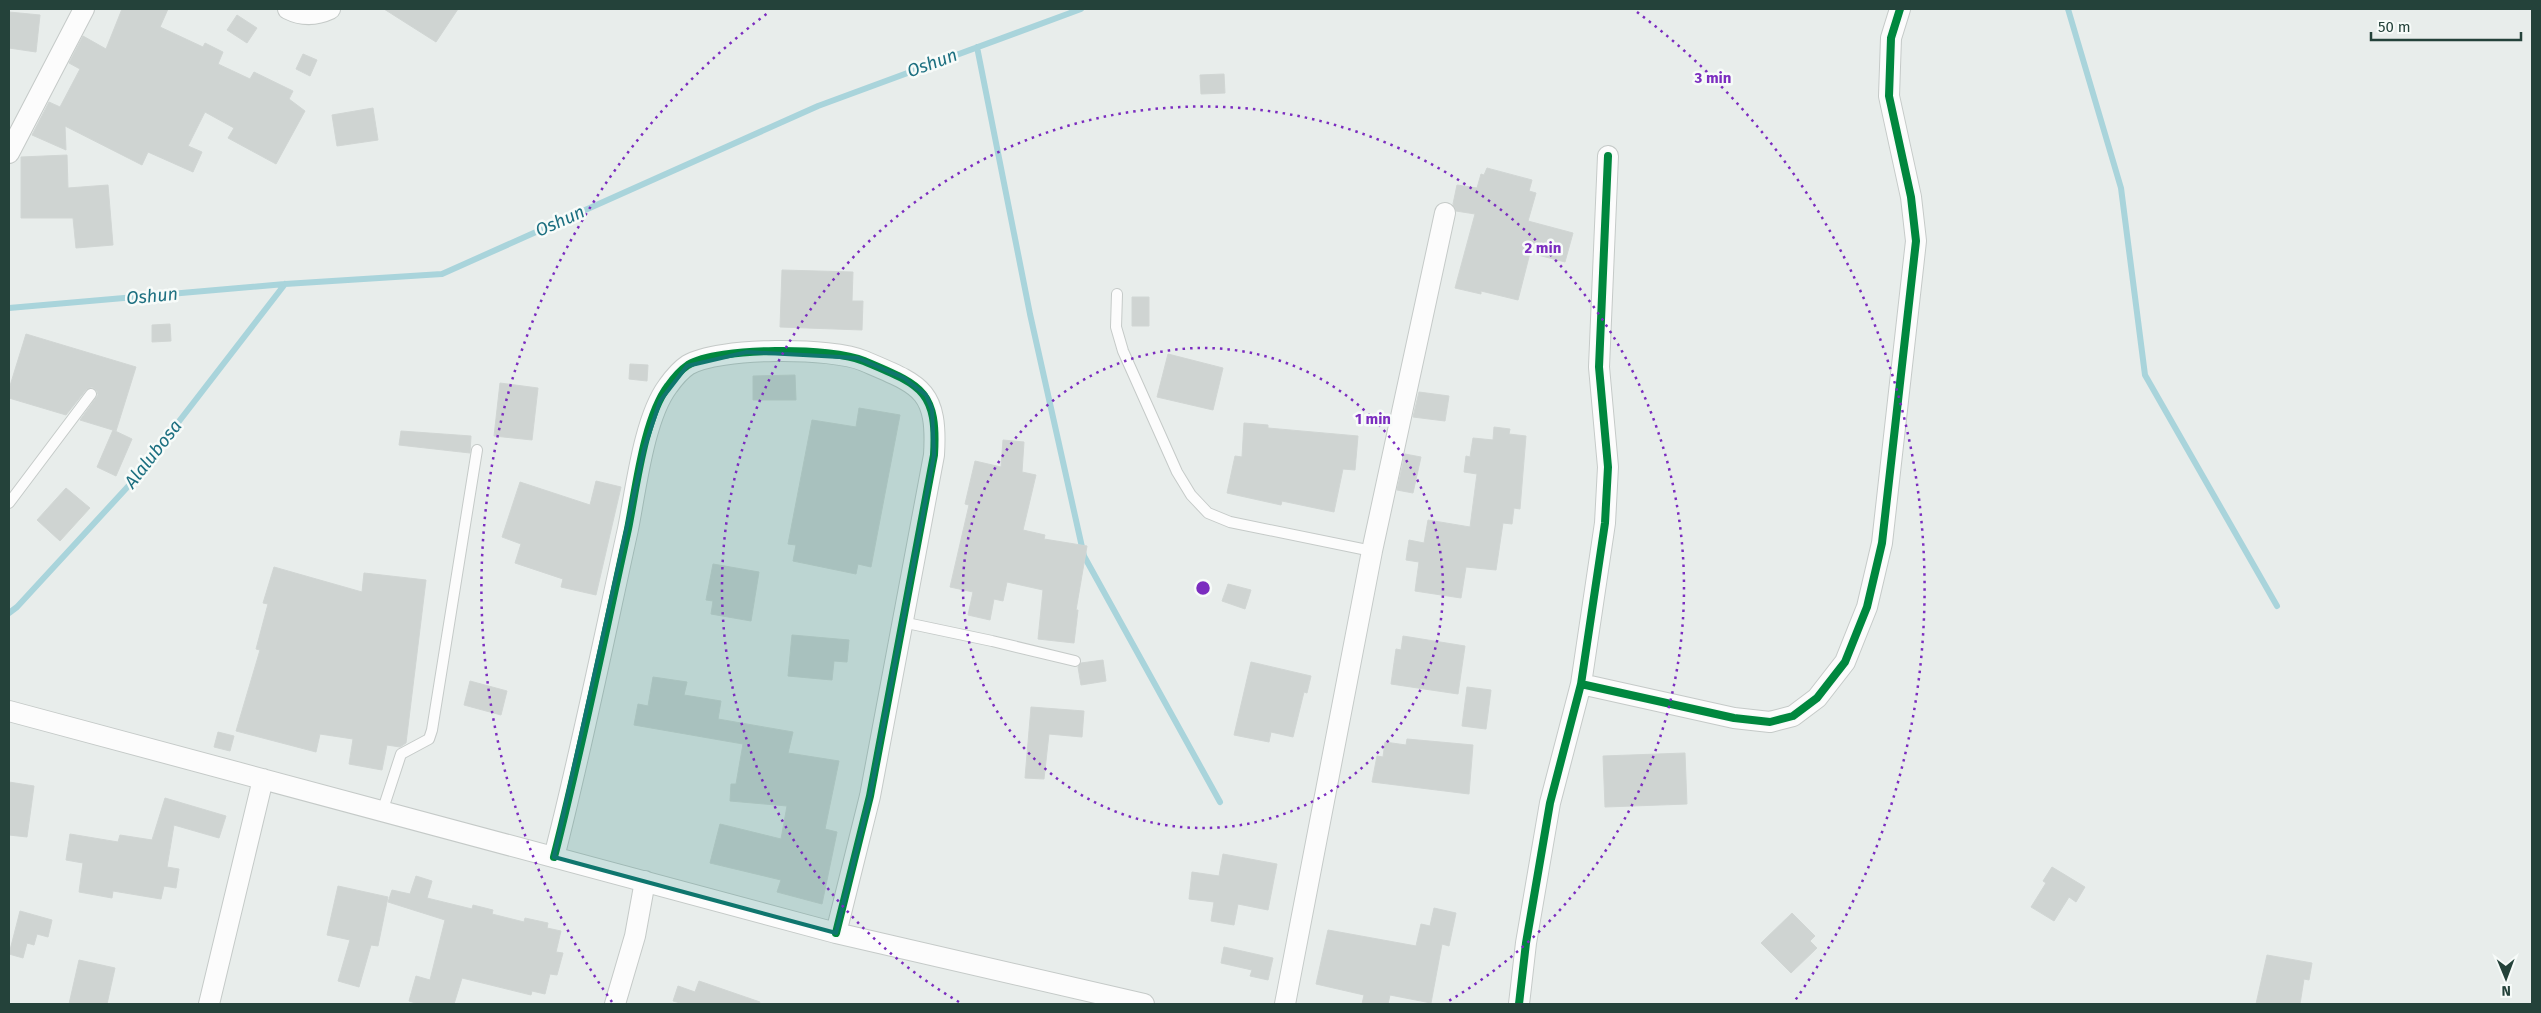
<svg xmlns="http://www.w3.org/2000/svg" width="2541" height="1013" viewBox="0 0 2541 1013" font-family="'Fira Sans',sans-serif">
	<rect width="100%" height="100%" fill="#e8edeb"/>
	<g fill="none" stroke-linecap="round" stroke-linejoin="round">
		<path stroke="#a9d4db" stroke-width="6" d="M2068,9L2121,188L2145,375L2277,606
			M977,47L1030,314L1084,556L1220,802
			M9,308L285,284L442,274L818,106L1081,9
			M9,613L17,607L133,481L285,284"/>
	</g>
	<path fill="#cfd4d2" stroke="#d1d6d4" d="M122,9H168L160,27L203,47L205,43L223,52L218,64L250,79L254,72L293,91L289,99L305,111L276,164L228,138L234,128L205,112L188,146L202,152L193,172L148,152L142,165L65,126L66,150L32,135L49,102L60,107L80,69L69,63L83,36L106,49Z
		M384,9H458L436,42Z
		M9,12L40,15L36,52L9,48Z
		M237,15L257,28L247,43L227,30Z
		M303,54L317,60L310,76L296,69Z
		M1224,74L1225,93L1201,94L1200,75Z
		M373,108L378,140L337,146L332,115Z
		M67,155L68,188L108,185L113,245L76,248L73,218H21V157Z
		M1487,168L1532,180L1529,191L1536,193L1528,221L1573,233L1565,262L1530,253L1518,300L1481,291V294L1455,288L1475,214L1456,211L1453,204L1457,185L1477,188L1481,174L1484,175Z
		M782,270L853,272L852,301H863L862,330L780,327Z
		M1132,297H1149V326H1132Z
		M170,324L171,341L152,342V325Z
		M26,334L136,367L116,431L80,420L98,395L97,391L92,387L86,390L66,415L9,398V389Z
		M1168,354L1223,368L1213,410L1157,397Z
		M630,364L648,365L647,381L629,379Z
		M795,375L796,400H753V376Z
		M500,383L538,388L532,440L494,436Z
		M1419,392L1449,396L1445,421L1413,417Z
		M859,408L900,415L871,567L858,564L856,574L793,561L796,545L788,544L812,420L856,427Z
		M1244,423L1268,425V428L1358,436L1355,470L1343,469L1334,512L1282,501L1281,505L1227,493L1235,456L1242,457Z
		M1494,427L1510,429L1509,434L1526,436L1520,509L1514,508L1512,524L1503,523L1496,570L1466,567L1461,598L1415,591L1419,562L1406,560L1409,540L1424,543L1428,520L1470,527L1477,474L1464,472L1466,456L1470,457L1473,438L1493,440Z
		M113,430L132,439L116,476L97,467Z
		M401,431L471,436L470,453L399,445Z
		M1003,440L1024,442L1022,472L1036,475L1023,530L1045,535L1044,539L1087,546L1076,610H1078L1074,643L1038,639L1043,590L1007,582L1003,601L994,599L990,620L968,615L973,592L950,587L969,505L965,504L975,461L1001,467Z
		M1405,454L1421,457L1413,493L1397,490Z
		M596,481L621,487L596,595L561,587L563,579L515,563L521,544L502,537L520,482L590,505Z
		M66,488L90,508L60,541L37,520Z
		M713,564L759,572L751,621L711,614L713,601L706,600Z
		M274,567L362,592L364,573L426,580L406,743L400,747L387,745L382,770L349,764L353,739L320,734L316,752L236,731L260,650L256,649L268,604L263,603Z
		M1228,584L1251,590L1245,609L1222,601Z
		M792,635L849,640L847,662L834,661L832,680L788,676Z
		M1403,636L1465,646L1458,694L1391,684L1396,649L1401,650Z
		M1103,660L1106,681L1081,685L1078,667L1081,663Z
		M1251,662L1311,676L1307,693L1304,692L1293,737L1271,732L1269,742L1234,735Z
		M653,677L687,682L684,695L721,701L718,719L793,732L788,753L839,761L825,829L837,832L822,904L777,892L781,880L710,863L720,824L781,839L787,806L730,801L731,784H736L743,744L634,725L638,704L648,706Z
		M470,681L507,691L501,715L464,705Z
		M1467,687L1491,690L1486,729L1462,726Z
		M1031,707L1084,711L1082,737L1049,734L1044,779L1025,778Z
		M218,732L234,736L230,751L214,747Z
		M1407,739L1473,745L1469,794L1372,782L1377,756L1383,757L1385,742L1406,745Z
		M1685,753L1687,804L1605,807L1603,756Z
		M9,782L34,786L27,837L9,835Z
		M165,798L226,816L219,838L174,825L167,867L179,869L176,888L164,886L161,899L113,891L112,898L79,892L83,863L66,860L70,834L118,842L120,835L152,840Z
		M1223,854L1277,864L1268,910L1238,904L1234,925L1211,921L1214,902L1189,899L1192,872L1219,876Z
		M2052,867L2085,887L2076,902L2069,897L2054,921L2031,907L2046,883L2043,881Z
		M416,876L432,881L427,898L472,909L473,905L493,910L492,914L524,922L525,918L548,923L547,928L561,931L556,952L563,953L557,975L550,974L545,994L532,991L531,995L462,978L454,1004H419L409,1001L416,976L430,980L445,920L388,902L392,890L410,894Z
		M338,886L388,897L378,946L371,945L359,987L338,981L350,940L327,935Z
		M1434,908L1456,913L1449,946L1442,944L1431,1003L1390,995L1388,1004H1362L1364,995L1316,984L1328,930L1416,946L1421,924L1430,926Z
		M20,911L52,920L48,937L37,934L34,945L27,943L23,958L9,954Z
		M1792,913L1815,936L1810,941L1817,948L1791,973L1761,943Z
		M1224,947L1273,958L1268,980L1250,976L1252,970L1221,963Z
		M2267,955L2312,963L2309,980L2304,979L2300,1004H2256Z
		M79,960L115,968L107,1004H69Z
		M699,981L760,1002L759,1004H684L673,1001L678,986L695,992Z"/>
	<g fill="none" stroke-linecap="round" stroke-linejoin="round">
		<defs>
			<path id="service" d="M1117,294L1116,327L1123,351L1177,472L1191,495L1208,513L1230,522L1372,551
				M9,503L91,394
				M902,622L992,641L1075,661
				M382,812L401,754L429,739L432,730L477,450"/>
			<path id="minor" d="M288,9C302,16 315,16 330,9
				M9,153L84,9
				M1581,684L1734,718L1770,722L1793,716L1817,698L1845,662L1867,607L1882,543L1916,241L1911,197L1889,96L1891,38L1900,9
				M9,711L836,933L1144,1004
				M554,857C582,748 604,638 628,529C636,489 644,418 668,386C673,379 682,369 688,365C718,347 832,347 864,361C920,385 938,389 934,455L870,796L836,933
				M209,1004L263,779
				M615,1004L635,936L645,881
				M1285,1004L1372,551L1445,213
				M1519,1004L1526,943L1550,803L1581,684L1605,523L1608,467L1599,367L1608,156"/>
		</defs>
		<use href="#service" stroke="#c5cac8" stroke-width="12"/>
		<use href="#minor" stroke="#c5cac8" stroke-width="22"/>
		<use href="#service" stroke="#fcfcfc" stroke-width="10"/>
		<use href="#minor" stroke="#fcfcfc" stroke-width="20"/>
		<defs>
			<path id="cycleway" d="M1581,684L1734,718L1770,722L1793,716L1817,698L1845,662L1867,607L1882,543L1916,241L1911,197L1889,96L1891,38L1900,9
				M554,857C582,748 604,638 628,529C636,489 644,418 668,386C673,379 682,369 688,365C718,347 832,347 864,361C920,385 938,389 934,455L870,796L836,933
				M1519,1004L1526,943L1550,803L1581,684L1605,523L1608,467L1599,367L1608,156"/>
		</defs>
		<use href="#cycleway" stroke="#f7fbf9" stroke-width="11"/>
		<use href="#cycleway" stroke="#00873e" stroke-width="8"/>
	</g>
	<path fill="#0f766e" fill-opacity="0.2" stroke="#0f766e" stroke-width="4" stroke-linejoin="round" d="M747,352L858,358L904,378L926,395L932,409L934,455L870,796L836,933L554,857L644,449L660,401L687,366Z"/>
	<g fill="none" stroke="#7b2cbf" stroke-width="2.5" stroke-dasharray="2.5 5">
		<circle cx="1203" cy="588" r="240"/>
		<path d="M959 1002A481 481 0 1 1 1447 1002"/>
		<path d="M612 1002A721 721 0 0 1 769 12M1637 12A721 721 0 0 1 1794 1002"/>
	</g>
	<g text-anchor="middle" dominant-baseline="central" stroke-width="5" stroke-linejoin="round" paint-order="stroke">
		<g font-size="18" font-style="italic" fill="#1c6f80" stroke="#f7fbf9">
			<text transform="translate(932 63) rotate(-20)">Oshun</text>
			<text transform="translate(560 221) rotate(-24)">Oshun</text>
			<text transform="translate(152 296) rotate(-5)">Oshun</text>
			<text transform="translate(153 454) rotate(-52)">Alalubosa</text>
		</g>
	</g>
	<circle cx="1203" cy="588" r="8" fill="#7b2cbf" stroke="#f7fbf9" stroke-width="2.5"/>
	<g font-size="15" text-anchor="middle" font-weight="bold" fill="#7b2cbf" stroke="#f7fbf9" stroke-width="5" stroke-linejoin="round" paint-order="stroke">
		<text x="1713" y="83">3 min</text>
		<text x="1543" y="253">2 min</text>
		<text x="1373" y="424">1 min</text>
	</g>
	<rect width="2541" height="1013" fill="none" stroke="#24423a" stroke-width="20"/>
	<g transform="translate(2506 978) rotate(179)" stroke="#f7fbf9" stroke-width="4" paint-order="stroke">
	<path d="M0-4L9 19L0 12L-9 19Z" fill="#24423a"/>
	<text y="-8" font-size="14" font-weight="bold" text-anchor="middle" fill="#24423a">N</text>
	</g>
	<path d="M2371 32v8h150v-8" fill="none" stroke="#24423a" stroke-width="2.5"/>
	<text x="2378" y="32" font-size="15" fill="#24423a" stroke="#f7fbf9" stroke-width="4" paint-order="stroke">50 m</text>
</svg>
